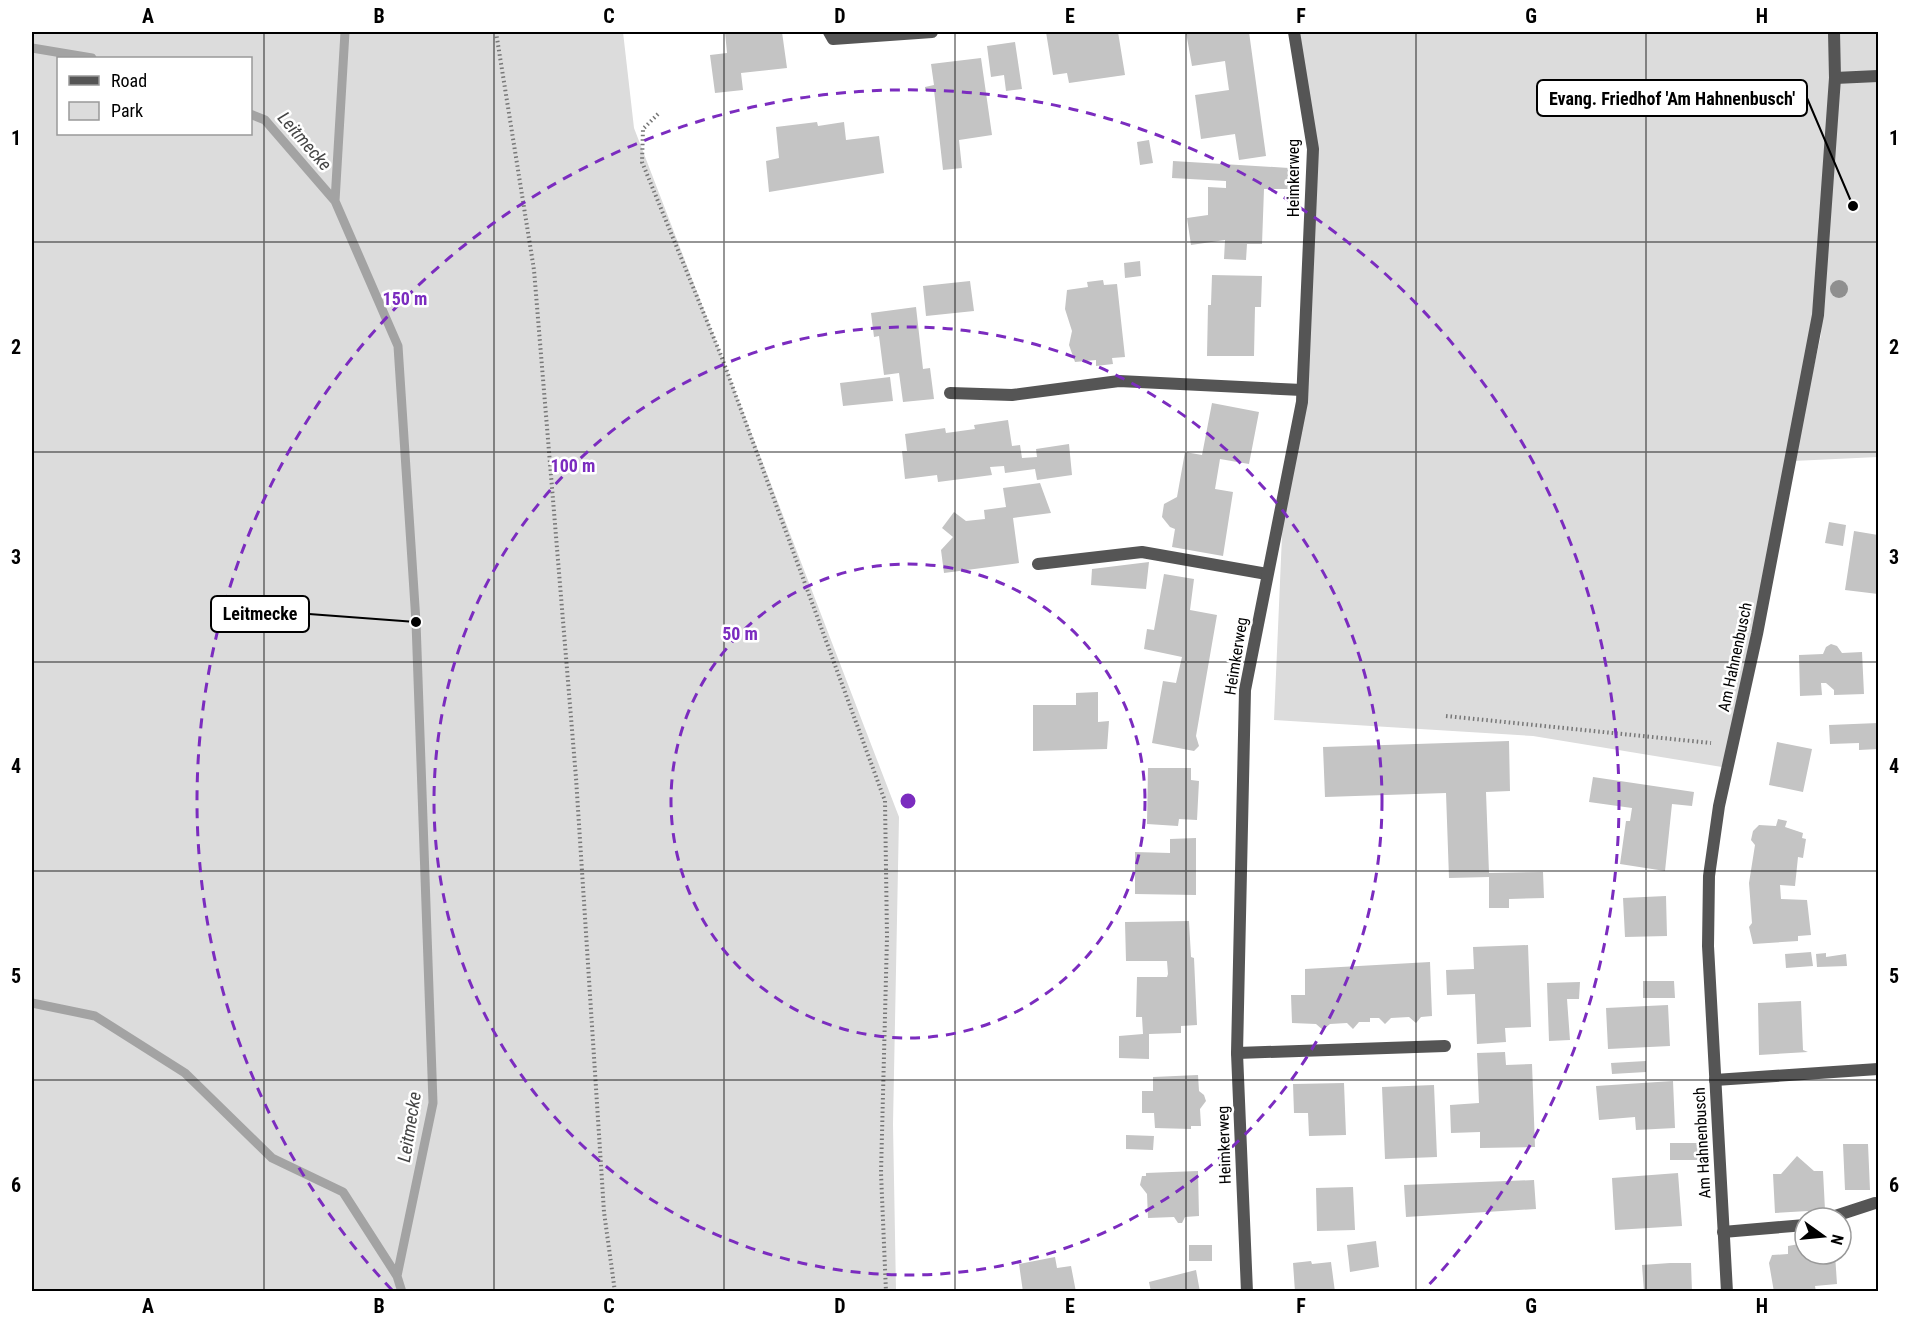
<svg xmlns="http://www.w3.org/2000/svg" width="1910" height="1323" viewBox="0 0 1910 1323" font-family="'Roboto Condensed',sans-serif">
	<rect width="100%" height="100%" fill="#fff"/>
	<path fill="#dcdcdc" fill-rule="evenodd" d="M32,32H623L634,128L899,817L893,1124L896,1291H32ZM58,58H250V134H58Z
		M1294,32H1878V457L1793,461L1728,768L1533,736L1274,720L1284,490L1293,445L1313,149ZM1824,285L1821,335L1797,443Z"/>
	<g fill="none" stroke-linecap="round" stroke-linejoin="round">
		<path stroke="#a3a3a3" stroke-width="9" d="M32,48L92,58
			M250,114L265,120L335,201L398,346L416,622L433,1103L397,1276L402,1292
			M335,201L345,32
			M32,1003L95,1016L185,1073L272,1158L343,1192L397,1276"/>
	</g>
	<path fill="#c4c4c4" d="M725,32H782L787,68L741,73L743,90L715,93L710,55L727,53Z
		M1046,32H1118L1125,75L1069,83L1067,73L1053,75Z
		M1186,32H1249L1266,156L1239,160L1235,134L1201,139L1195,95L1229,90L1227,76L1225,61L1192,66Z
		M1015,42L1022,89L1006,91L1004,75L991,77L987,46Z
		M981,58L992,135L959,140L962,168L943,170L934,90L925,91V87L934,85L931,64Z
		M817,122L818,126L844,122L846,140L879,136L884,173L769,192L766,161L779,158L776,127Z
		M1149,140L1153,163L1140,165L1137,142Z
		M1173,161L1289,168L1288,189H1264L1262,244H1247L1246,260L1224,259L1225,240L1191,245L1187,218L1208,215V187L1226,188V181L1172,178Z
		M1140,261L1141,276L1125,278L1124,263Z
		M1212,275L1262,276L1261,307H1255L1254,356H1207L1208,305H1211Z
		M1103,280L1104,285L1117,284L1125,357L1112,358L1113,364L1096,366V360L1075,362L1069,345L1072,331L1065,309L1067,290L1088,287L1087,282Z
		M970,281L974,311L926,316L923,286Z
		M916,307L923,369L930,368L934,399L903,402L899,373L884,375L879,336L874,337L871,313Z
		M890,377L893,401L843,406L840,383Z
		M1212,403L1259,412L1249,464L1220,459L1215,489L1233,492L1223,556L1172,547L1175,529L1170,527L1162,517L1164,504L1177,497L1185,452L1202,455Z
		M1008,420L1012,446L1020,445L1022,458L1037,457L1036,449L1069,444L1072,475L1037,480L1035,469L1005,473L1004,466L990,467L992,475L938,482L937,475L905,479L902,451H907L905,434L945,428L946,433L975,429L974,425Z
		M1040,483L1051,513L1013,518L1019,563L944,573L941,550L953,537L942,528L954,512L966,521L985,519L984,510L1006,507L1003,488Z
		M1829,522L1846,525L1843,546L1825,543Z
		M1854,531L1878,535V594L1845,590Z
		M1149,562L1146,589L1091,585L1092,569Z
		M1164,574L1194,579L1190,610L1217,615L1196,736L1199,746L1194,751L1152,743L1163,681L1176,683L1182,657L1144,649L1147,629L1154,630Z
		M1831,644L1837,646L1842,653L1862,652L1864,694L1834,695V690L1826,683H1821L1822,695L1800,696L1799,655L1823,654L1826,647Z
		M1098,692V722L1109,721L1107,749L1033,751V705H1076V693Z
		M1878,723V749L1859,750V743L1830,744L1829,725Z
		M1509,741L1510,791L1486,792L1489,873L1543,872L1544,898L1509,899V908H1489V877L1449,878L1446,793L1325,797L1323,747Z
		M1777,742L1812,749L1803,792L1769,785Z
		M1148,768H1191V780L1199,781L1197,820L1179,819L1178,826L1147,824Z
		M1593,777L1694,792L1692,806L1672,804L1665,871L1620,864L1626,821H1630L1632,808L1589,802Z
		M1778,819L1787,821L1785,827L1803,833L1802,838L1806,839L1803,858L1798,857L1795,886L1780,885L1781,899L1807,900L1811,935L1798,936V941L1753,944L1749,927L1752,923L1749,883L1755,845L1751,840L1753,831L1759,825L1776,826Z
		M1196,838V895L1135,894V852L1170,853V839Z
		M1666,896L1667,936L1625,937L1623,898Z
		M1189,921L1191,957L1194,958L1197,1025L1181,1026V1033L1149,1034V1059L1119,1058V1036L1143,1034L1142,1017H1136L1137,977H1167L1168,974L1167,961H1126L1125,922Z
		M1528,945L1531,1027L1505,1028L1506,1042L1477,1044L1475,994L1447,995L1446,970L1474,969L1473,947Z
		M1811,952L1813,966L1786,968L1785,954Z
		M1826,953V957L1846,954L1847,966L1817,967L1816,954Z
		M1430,962L1432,1016L1421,1017L1416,1023L1409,1017L1391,1018L1385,1024L1379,1018H1370V1022H1359L1353,1029L1347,1023L1330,1024L1323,1030L1316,1024L1292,1023L1291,995H1305V969Z
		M1643,981H1674L1675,998H1643Z
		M1580,982L1579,999H1567L1570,1040L1549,1041L1547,983Z
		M1801,1001L1803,1050L1808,1052L1759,1055L1758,1003Z
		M1668,1005L1670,1046L1608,1049L1606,1008Z
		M1505,1052L1506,1065L1532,1064L1535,1147L1480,1148V1132L1451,1133L1450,1105L1479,1103L1477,1053Z
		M1646,1061V1072L1612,1074L1611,1063Z
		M1198,1075L1199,1091L1204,1095L1206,1101L1200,1109L1201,1126H1191V1129L1155,1128L1154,1113H1142V1091H1153V1077Z
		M1673,1081L1675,1128L1636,1130L1635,1117L1599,1120L1596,1086Z
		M1344,1083L1346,1135L1309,1136L1308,1113H1294L1293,1084Z
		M1434,1085L1437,1157L1385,1159L1382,1087Z
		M1126,1135L1154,1136L1153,1150L1126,1149Z
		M1670,1143H1699L1701,1160H1670Z
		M1843,1144H1868L1870,1190H1845Z
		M1797,1156L1814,1171H1823L1825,1210L1775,1213L1773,1174H1781Z
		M1198,1171L1199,1216L1185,1217L1182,1223H1178L1174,1217L1148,1218L1147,1194L1140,1185L1142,1176H1146V1173Z
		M1678,1173L1682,1226L1615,1230L1612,1178Z
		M1534,1180L1536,1209L1406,1217L1404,1185Z
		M1353,1187L1355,1230L1317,1231L1316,1188Z
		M1376,1241L1379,1267L1350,1272L1347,1245Z
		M1805,1243V1254H1835L1837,1284L1815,1286L1816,1292H1774L1769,1263L1772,1255L1788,1254V1246Z
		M1189,1245H1212V1261H1189Z
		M1055,1257L1057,1268L1071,1266L1076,1292H1023L1019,1264Z
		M1311,1261L1312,1264L1331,1262L1335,1292H1295L1293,1263Z
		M1670,1263H1691L1692,1292H1644L1642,1265Z
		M1196,1270L1200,1292H1151L1149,1282Z"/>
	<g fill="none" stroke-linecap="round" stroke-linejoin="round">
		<path stroke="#777" stroke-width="4" stroke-dasharray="1.5 3" stroke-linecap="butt" d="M496,32L534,270L576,778L604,1212L615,1292
			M658,114L643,129L642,162L722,358L885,801L887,937L881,1173L886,1292
			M1446,716L1711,743"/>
		<path stroke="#555" stroke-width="12" d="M1835,78L1878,76
			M950,393L1012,395L1119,381L1302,390
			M1038,564L1142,552L1267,574
			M1237,1053L1445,1046
			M1715,1080L1878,1069
			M1829,1218L1875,1203
			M1723,1232L1805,1225"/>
		<path stroke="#555" stroke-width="12" d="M829,32L833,39L932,32
			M1247,1292L1237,1053L1245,690L1302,402L1313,149L1294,32
			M1727,1292L1708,946L1709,876L1719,806L1757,634L1818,315L1835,78L1834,32"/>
	</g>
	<circle fill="#8f8f8f" cx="1839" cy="289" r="9"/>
	<path fill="none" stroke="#000" stroke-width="1.5" stroke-opacity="0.55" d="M264,32V1292M494,32V1292M724,32V1292M955,32V1292M1186,32V1292M1416,32V1292M1646,32V1292M32,242H1878M32,452H1878M32,662H1878M32,871H1878M32,1080H1878"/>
	<g fill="none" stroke="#7b2cbf" stroke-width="3" stroke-dasharray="10 8">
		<circle cx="908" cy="801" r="237"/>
		<circle cx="908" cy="801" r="474"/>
		<path d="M392 1290A711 711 0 1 1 1424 1290"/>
	</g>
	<g text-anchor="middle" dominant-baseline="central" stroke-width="5" stroke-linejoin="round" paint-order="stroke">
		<g font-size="16" fill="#000" stroke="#fff">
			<text transform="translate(1293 178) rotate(-90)">Heimkerweg</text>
			<text transform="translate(1236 656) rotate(-81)">Heimkerweg</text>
			<text transform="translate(1735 657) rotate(-78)">Am Hahnenbusch</text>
			<text transform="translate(1702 1143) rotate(-93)">Am Hahnenbusch</text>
			<text transform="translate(1224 1145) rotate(-92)">Heimkerweg</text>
		</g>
		<g font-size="18" font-style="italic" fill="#444" stroke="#fff">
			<text transform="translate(305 141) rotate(49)">Leitmecke</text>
			<text transform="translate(409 1127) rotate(-81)">Leitmecke</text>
		</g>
	</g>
	<circle cx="908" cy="801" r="9" fill="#7b2cbf" stroke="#fff" stroke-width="3"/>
	<g font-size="18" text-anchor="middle" font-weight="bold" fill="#7b2cbf" stroke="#fff" stroke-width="5" stroke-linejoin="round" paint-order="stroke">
		<text x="405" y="305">150 m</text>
		<text x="573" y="472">100 m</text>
		<text x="740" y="640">50 m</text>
	</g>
	<path fill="none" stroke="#000" stroke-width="2" d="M1853 206L1807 98M416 622L309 614"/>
	<g fill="#000" stroke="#fff" stroke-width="2">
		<circle cx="1853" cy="206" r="6"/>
		<circle cx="416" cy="622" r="6"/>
	</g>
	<g fill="#fff" stroke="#000" stroke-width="2">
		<rect x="1537" y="80" width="270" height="36" rx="6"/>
		<rect x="211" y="596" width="98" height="36" rx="6"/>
	</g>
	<g font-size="18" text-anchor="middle" font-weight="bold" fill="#000">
		<text x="1672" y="105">Evang. Friedhof 'Am Hahnenbusch'</text>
		<text x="260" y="620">Leitmecke</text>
	</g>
	<rect width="1910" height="1323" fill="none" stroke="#ffffff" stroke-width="66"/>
	<rect x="57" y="57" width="195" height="78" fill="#ffffff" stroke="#999999" stroke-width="1.5"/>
	<rect x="69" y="76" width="30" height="9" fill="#555555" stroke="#999999" stroke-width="1.5"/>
	<text x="111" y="87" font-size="18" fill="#000000">Road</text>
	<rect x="69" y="102" width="30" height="18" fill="#dcdcdc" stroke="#999999" stroke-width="1.5"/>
	<text x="111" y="117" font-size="18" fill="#000000">Park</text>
	<g transform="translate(1823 1236) rotate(105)"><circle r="28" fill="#ffffff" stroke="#999999" stroke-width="1.5"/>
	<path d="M0-4.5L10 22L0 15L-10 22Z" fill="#000000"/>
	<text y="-9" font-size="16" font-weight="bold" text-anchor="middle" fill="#000000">N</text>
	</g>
	<rect x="33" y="33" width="1844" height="1257" fill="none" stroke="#000" stroke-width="2"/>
	<g font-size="20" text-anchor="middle" font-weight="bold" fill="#000">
		<text x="148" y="23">A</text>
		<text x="379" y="23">B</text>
		<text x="609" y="23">C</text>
		<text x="840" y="23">D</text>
		<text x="1070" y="23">E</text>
		<text x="1301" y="23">F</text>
		<text x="1531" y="23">G</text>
		<text x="1762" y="23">H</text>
		<text x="16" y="145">1</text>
		<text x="1894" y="145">1</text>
		<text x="16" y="354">2</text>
		<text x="1894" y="354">2</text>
		<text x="16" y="564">3</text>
		<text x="1894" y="564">3</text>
		<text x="16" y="773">4</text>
		<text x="1894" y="773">4</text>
		<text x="16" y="983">5</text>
		<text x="1894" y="983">5</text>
		<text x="16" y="1192">6</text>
		<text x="1894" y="1192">6</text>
		<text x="148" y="1313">A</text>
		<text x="379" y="1313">B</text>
		<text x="609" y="1313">C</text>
		<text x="840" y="1313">D</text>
		<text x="1070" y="1313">E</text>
		<text x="1301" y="1313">F</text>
		<text x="1531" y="1313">G</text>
		<text x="1762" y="1313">H</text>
	</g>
</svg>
